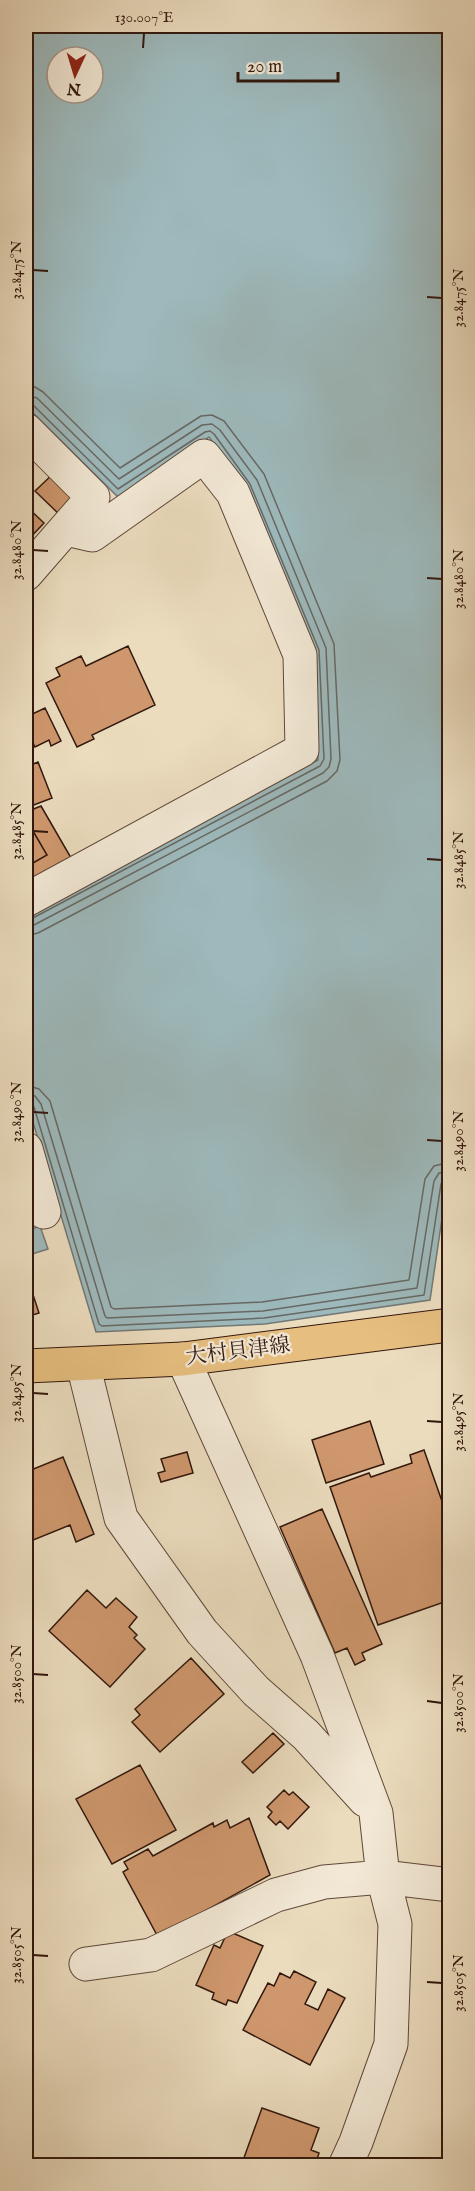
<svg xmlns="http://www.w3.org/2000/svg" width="475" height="2191" viewBox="0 0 475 2191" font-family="'IM FELL English','Noto Serif JP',serif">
	<rect width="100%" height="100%" fill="#ebdcbe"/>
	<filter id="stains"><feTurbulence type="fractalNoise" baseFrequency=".00333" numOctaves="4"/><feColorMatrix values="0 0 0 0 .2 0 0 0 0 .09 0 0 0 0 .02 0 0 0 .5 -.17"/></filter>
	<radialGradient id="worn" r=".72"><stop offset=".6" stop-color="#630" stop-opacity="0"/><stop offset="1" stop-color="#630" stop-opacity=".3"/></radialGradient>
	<path fill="#9db9bc" stroke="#727876" stroke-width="1.5" fill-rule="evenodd" d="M26,26H449L450,1164L430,1300L265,1324L96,1332L26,1099V914L318,760L313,653L245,486L209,437L118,497L26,406ZM57,57H93V93H57Z
		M40,1226L48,1249L26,1256V1231Z"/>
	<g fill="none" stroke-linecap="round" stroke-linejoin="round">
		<path stroke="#676864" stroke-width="1.5" d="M26,386L35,387L43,392L120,468L201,416L212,415L224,421L264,474L334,644L340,760L337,771L327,781L38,933L26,936
			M26,395L37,398L119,479L202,425L212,424L220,430L257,480L326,648L331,759L329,767L323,773L34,925L26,927
			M26,402L32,404L118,489L205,432L210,431L214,434L250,484L319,650L324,759L320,766L31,919H26
			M26,1085L39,1089L50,1101L111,1307L114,1309L262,1302L409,1280L425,1179L434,1166L450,1162
			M26,1094L35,1096L41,1104L105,1316L107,1318L263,1311L417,1288L434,1181L439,1173L450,1171
			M26,1102L31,1103L34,1107L99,1324L102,1326L264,1318L424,1295L441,1184L444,1179L450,1178"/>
	</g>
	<path fill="#cf976d" stroke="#31170d" stroke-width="1.5" d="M54,473L79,497L61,516L35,491Z
		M26,506L44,523L26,542Z
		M128,646L155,705L92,735L94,739L77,747L46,683L60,676L56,668L81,656L86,666Z
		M45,708L61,741L51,746L49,740L35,747L33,743L26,747V717Z
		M38,762L52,798L26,808V767Z
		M41,806L74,863L26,892V867L47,855L26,819V812Z
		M26,819L47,855L26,867Z
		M26,1273L39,1313L26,1317Z
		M370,1421L384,1464L326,1483L312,1440Z
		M424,1450L450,1524V1600L378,1625L330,1487L369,1473L371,1477L412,1463L410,1455Z
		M187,1452L193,1473L161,1482L158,1473L165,1471L161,1459Z
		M63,1457L94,1534L76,1542L70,1525L26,1543V1472Z
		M322,1509L382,1644L362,1653L365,1660L355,1665L347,1648L335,1653L280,1527Z
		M87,1590L106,1608L116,1598L137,1617L129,1627L137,1635L134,1638L145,1649L110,1687L49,1631Z
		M191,1658L224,1694L160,1752L132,1722L140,1715L135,1709Z
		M273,1733L284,1744L253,1773L242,1762Z
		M140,1765L176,1830L112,1864L76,1799Z
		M284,1790L289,1795L293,1792L309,1807L288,1829L280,1821L276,1825L268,1817L272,1812L267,1807Z
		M249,1818L270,1875L158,1937L123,1872L128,1869L124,1862L148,1849L153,1856L213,1823L214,1827L227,1820L230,1828Z
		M228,1931L263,1946L237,2003L228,2000L226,2005L212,1999L214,1993L196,1985L214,1945L220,1948Z
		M294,1971L316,1982L305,2004L318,2010L328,1989L345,1998L310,2065L243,2030L268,1983L274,1986L280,1973L290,1978Z
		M262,2108L319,2128L311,2150L319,2153L315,2166H241Z"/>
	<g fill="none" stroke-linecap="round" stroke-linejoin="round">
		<defs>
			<path id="minor" d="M26,430L93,497L26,574
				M26,900L302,750L300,655L233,493L204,456L92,535L66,529
				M26,1149L44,1212
				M183,1359L317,1655L376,1813L383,1877L395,1924L391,2044L356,2142L345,2166
				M83,1364L121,1518L202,1632L256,1691L306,1735L365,1800
				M86,1964L151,1955L276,1895L324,1882L383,1877L450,1885"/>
			<path id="major" d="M26,1366L183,1359L450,1325"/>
		</defs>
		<use href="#minor" stroke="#604839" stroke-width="35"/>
		<use href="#major" stroke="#31170d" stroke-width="35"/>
		<use href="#minor" stroke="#f2e8d5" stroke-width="33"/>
		<use href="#major" stroke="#e6be7f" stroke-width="33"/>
	</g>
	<path fill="none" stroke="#31170d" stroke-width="2" d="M143,48L144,33M33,270L48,271M427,297L442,298M33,550L48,551M427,578L442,579M33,831L48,832M427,859L442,860M33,1112L48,1113M427,1140L442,1141M33,1393L48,1394M427,1421L442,1422M33,1674L48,1675M427,1701L442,1703M33,1955L48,1956M427,1982L442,1983"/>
	<g text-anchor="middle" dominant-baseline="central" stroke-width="4.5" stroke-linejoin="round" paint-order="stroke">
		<g font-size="21" fill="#31170d" stroke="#f2e8d5">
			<text transform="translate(238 1352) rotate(-7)">大村貝津線</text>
		</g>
	</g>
	<rect width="475" height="2191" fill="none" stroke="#ebdcbe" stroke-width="66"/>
	<g transform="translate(75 75) rotate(184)"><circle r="28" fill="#f2e8d5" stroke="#a59485" stroke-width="1.5"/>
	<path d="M0-4.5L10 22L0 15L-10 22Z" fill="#8f2418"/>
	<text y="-9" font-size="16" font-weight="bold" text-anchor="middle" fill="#31170d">N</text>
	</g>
	<path d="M238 72v9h100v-9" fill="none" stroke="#31170d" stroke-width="3"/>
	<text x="247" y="72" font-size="18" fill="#31170d" stroke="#f2e8d5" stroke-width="4.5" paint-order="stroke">20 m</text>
	<rect x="33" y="33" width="409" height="2125" fill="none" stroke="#31170d" stroke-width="2"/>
	<g font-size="15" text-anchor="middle" fill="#31170d">
		<text x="144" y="22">130.007°E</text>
		<text transform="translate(16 270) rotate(-90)" y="5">32.8475°N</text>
		<text transform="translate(458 298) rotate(-90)" y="5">32.8475°N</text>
		<text transform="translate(16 550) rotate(-90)" y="5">32.8480°N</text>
		<text transform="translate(458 579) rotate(-90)" y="5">32.8480°N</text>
		<text transform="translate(16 831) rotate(-90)" y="5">32.8485°N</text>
		<text transform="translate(458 860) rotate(-90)" y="5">32.8485°N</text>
		<text transform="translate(16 1112) rotate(-90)" y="5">32.8490°N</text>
		<text transform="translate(458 1141) rotate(-90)" y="5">32.8490°N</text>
		<text transform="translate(16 1393) rotate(-90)" y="5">32.8495°N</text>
		<text transform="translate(458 1422) rotate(-90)" y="5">32.8495°N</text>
		<text transform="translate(16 1674) rotate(-90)" y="5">32.8500°N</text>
		<text transform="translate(458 1703) rotate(-90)" y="5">32.8500°N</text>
		<text transform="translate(16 1955) rotate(-90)" y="5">32.8505°N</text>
		<text transform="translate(458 1983) rotate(-90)" y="5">32.8505°N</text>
	</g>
	<rect width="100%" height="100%" filter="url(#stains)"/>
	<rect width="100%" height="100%" fill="url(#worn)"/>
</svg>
